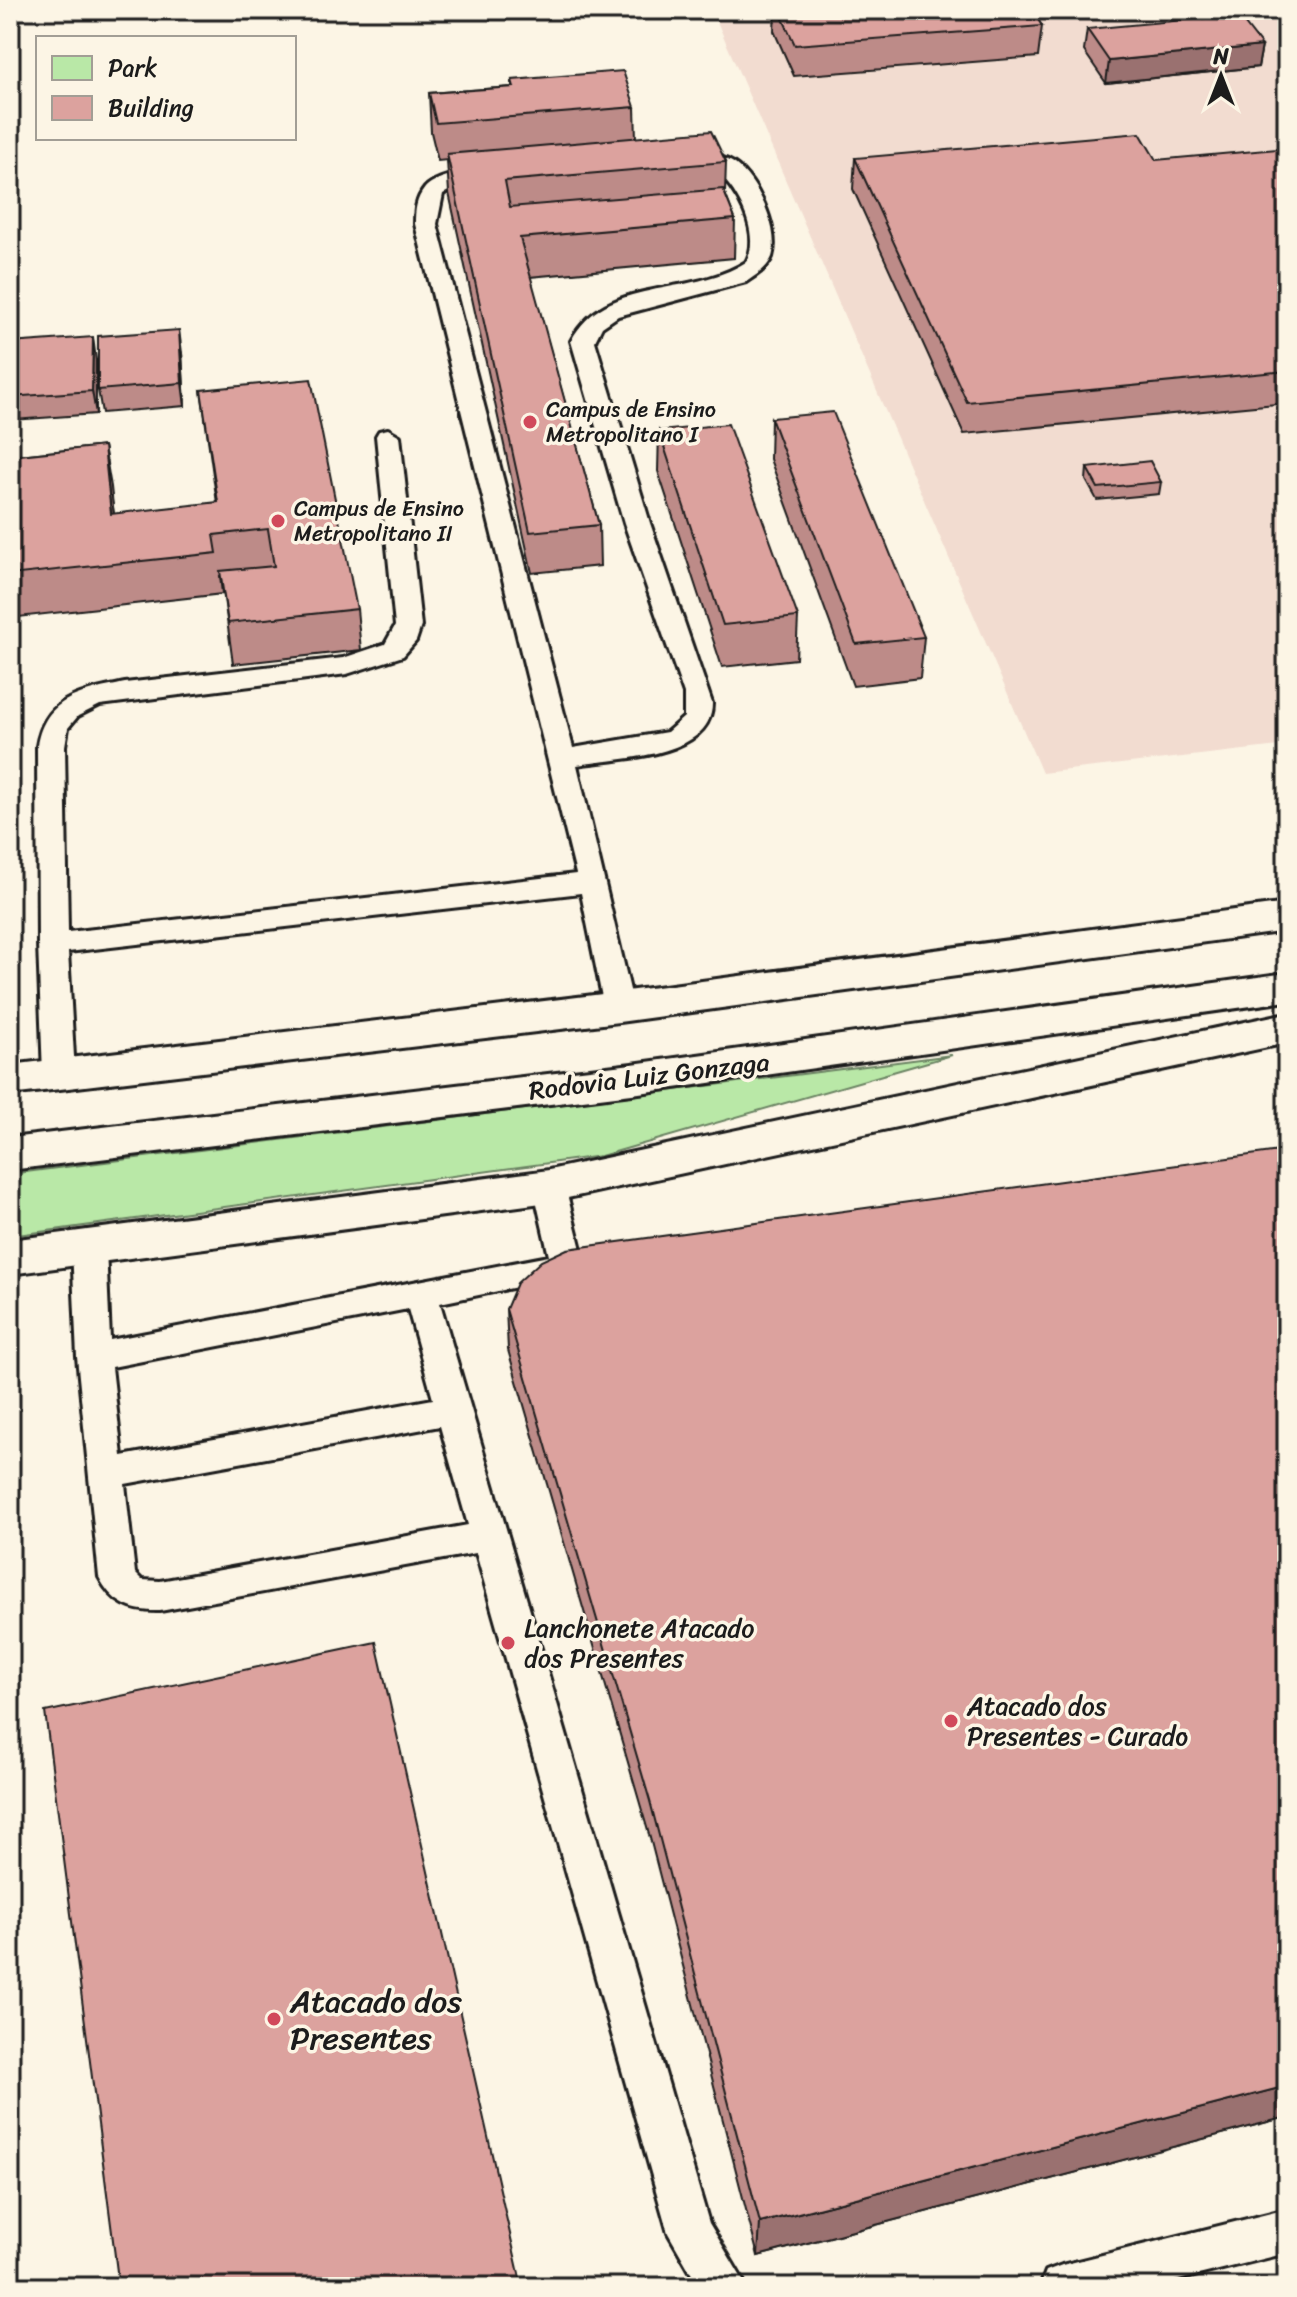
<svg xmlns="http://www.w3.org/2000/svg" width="1297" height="2297" viewBox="0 0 1297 2297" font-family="Sriracha,sans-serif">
	<rect width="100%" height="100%" fill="#fcf5e5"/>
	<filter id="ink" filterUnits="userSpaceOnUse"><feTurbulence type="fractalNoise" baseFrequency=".0125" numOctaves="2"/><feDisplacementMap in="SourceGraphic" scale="16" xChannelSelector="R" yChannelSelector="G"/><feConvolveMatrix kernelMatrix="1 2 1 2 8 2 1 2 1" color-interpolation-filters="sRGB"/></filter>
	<g filter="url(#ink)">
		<path fill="#f2dcd0" d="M712,10H1287V745L1042,773Z"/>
		<path fill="#b9e8a7" stroke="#6a8262" stroke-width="2" d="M952,1055L601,1156L10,1236V1174Z"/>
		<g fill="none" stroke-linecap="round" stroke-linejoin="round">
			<defs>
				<path id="service" d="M1274,10H1287V21L1280,19Z
					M685,156C699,154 715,154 728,160C755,172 781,229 772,257C767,269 756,275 746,282L618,316L602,327L595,341L650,523L712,703C713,758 618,758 577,765L634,1007L630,1015L619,1018L608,1015L604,1007L581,893L68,952L75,1074L70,1082L59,1085L48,1082L43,1074L38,944L37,746C45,696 83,692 125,683L343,658L385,644L395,626L376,436L379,431L388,429L400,436L421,626L416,641L403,656L347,674L100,705L78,716L68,728L65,746L68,932L576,874L415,224C415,210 416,199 425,188C437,174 491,163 503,177L500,182L456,187L443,194L437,224L573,748L667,732L684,717V694L624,523L571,341C606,275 688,299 746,262C762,234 737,187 714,170L677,167L674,162Z
					M549,1174L560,1178L565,1186L585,1265L580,1274L440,1303L709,2223L747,2287H699L668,2233L476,1553L160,1611C131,1612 112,1603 99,1577L77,1357L72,1248L77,1239L89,1236L101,1239L106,1248L110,1340L549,1256L533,1186L538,1178ZM408,1309L433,1399L122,1456L112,1367ZM440,1426L468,1525L160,1581L142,1580L135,1573L125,1484Z
					M1287,2209V2253L1150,2287H1040L1046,2271L1062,2265Z"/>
				<path id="trunk" d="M1287,903V931L619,1022L10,1095V1065L619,992Z
					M1287,973V1001L632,1094L10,1170V1138L632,1064Z
					M1287,1013V1043L549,1202L10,1274V1240L549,1170Z"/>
			</defs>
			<use href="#service" stroke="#1c1c1c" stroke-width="6"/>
			<use href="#trunk" stroke="#1c1c1c" stroke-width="6"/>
			<use href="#service" fill="#fcf5e5" fill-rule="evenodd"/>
			<use href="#trunk" fill="#fcf5e5" fill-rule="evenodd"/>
		</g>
		<path fill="#bd8b88" stroke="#1c1c1c" stroke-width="2" d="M775,10H1032L1042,26L1038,57L794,76L774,31Z
			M1087,29L1262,46L1258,67L1106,83L1084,51Z
			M512,80L635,107L636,138L726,162L725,193L735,219L734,258L530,277L599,525L600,566L532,573L449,193L447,160L438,161L431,132L429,93L512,87Z
			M855,158L1156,160L1287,165V403L964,434L853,189Z
			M10,343L96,360V414L13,420L10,403Z
			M182,353L185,406L102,413L98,390Z
			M201,390L357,609L361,650L233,664L221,576H220L222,594L10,618V456L104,446L114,514L217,503Z
			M771,418L924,637L920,678L853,686L770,459Z
			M659,431L798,617L796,659L722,667L658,471Z
			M1087,468L1161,482L1159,494L1097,500L1086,480Z
			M1287,1150V2117L758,2256L650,1838L508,1350L506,1309Z"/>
		<path fill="#9a716f" stroke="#1c1c1c" stroke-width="2" d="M1262,46L1258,67L1106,83L1109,61Z
			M179,330L182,353L185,406L182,383Z
			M93,337L96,360V414L92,391Z
			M104,446L111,487L118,555L111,514Z
			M1287,2086V2117L758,2256L760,2223Z"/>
		<path fill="#dca29e" stroke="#1c1c1c" stroke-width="2" d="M779,10H1032L1042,26L795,45Z
			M1238,15L1262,46L1109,61L1087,29Z
			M623,71L635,107L436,123L429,93L514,87L512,80Z
			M711,131L726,162L505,181L510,207L723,189L735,219L520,238L599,525L530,532L447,154Z
			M1140,133L1156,160L1277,149L1287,165V371L967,402L855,158Z
			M179,330L182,383L98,390V336Z
			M93,337L92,391L10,397V343Z
			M311,379L357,609L228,623L220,571L274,566L268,529L214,535L217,553L10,575V456L104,446L111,514L218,502L201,390Z
			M833,412L924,637L856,644L771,418Z
			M728,424L798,617L723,625L659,431Z
			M1150,461L1161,482L1098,488L1087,468Z
			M1287,1150V2086L760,2223L650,1801L506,1309L517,1283L541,1261L567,1249Z
			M376,1642L522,2287H119L45,1712Z"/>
	</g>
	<g fill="#d1495b" stroke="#fcf5e5" stroke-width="3">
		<circle cx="530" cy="422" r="8"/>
		<circle cx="278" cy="521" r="8"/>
		<circle cx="508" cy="1643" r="8"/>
		<circle cx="951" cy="1721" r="8"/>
		<circle cx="274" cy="2019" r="8"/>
	</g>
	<g text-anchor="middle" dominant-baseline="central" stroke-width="7" stroke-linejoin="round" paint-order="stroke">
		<g font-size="22" fill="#1c1c1c" stroke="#fcf5e5" text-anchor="start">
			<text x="546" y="409">Campus de Ensino<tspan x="546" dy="25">Metropolitano I</tspan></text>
			<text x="294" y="508">Campus de Ensino<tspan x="294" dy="25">Metropolitano II</tspan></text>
		</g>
		<g font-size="26" fill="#1c1c1c" stroke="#fcf5e5">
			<text transform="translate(649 1076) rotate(-7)">Rodovia Luiz Gonzaga</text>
		</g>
		<g font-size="26" fill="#1c1c1c" stroke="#fcf5e5" text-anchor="start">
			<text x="524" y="1628">Lanchonete Atacado<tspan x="524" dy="30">dos Presentes</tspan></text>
			<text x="967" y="1706">Atacado dos<tspan x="967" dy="30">Presentes - Curado</tspan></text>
		</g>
		<g font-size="32" fill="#1c1c1c" stroke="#fcf5e5" text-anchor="start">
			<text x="290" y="2001">Atacado dos<tspan x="290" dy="37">Presentes</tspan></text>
		</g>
	</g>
	<rect width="1297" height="2297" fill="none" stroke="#fcf5e5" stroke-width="40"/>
	<rect x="20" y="20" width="1257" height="2257" fill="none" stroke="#1c1c1c" stroke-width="3" filter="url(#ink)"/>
	<rect x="36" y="36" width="260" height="104" fill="#fcf5e5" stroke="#a29e95" stroke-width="2"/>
	<rect x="52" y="56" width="40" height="24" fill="#b9e8a7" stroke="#a29e95" stroke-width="2"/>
	<text x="108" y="76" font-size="24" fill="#1c1c1c">Park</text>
	<rect x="52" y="96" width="40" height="24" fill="#dca29e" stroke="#a29e95" stroke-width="2"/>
	<text x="108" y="116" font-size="24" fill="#1c1c1c">Building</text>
	<g transform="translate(1221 76)" stroke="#fcf5e5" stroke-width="6" paint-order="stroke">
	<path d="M0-6L14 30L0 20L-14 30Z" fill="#1c1c1c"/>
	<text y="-12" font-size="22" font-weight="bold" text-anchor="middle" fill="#1c1c1c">N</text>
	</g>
</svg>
